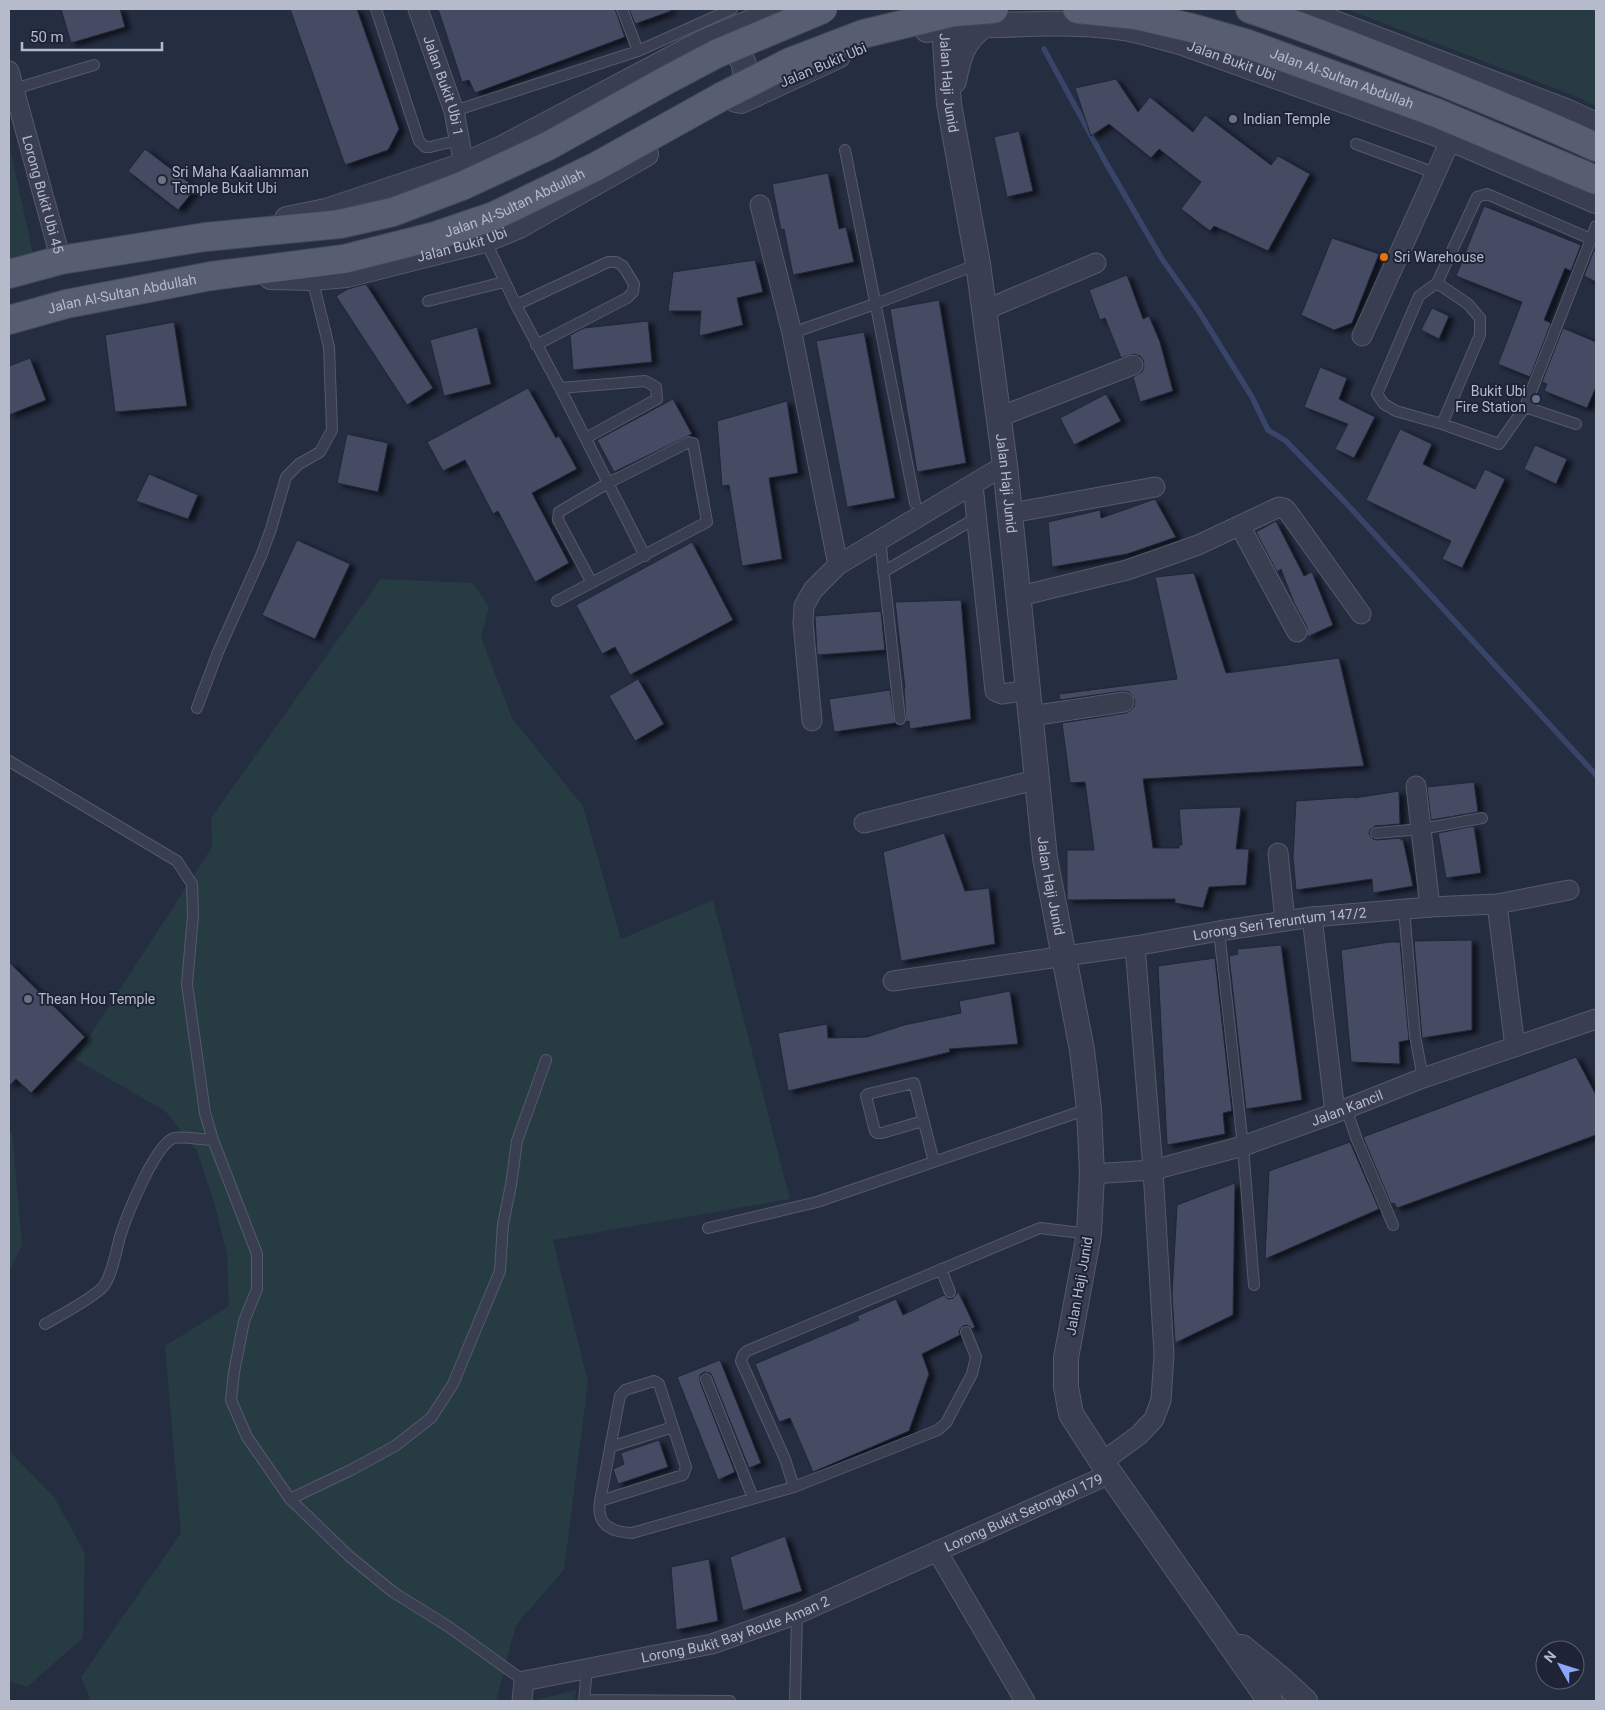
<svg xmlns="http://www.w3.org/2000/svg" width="1605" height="1710" viewBox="0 0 1605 1710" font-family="Roboto,sans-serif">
	<defs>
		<filter id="shadow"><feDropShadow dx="5.5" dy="3" stdDeviation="2.5" flood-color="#0009"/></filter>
	</defs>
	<rect width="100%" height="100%" fill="#252d41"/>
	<path fill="#273b42" d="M1346,9H1596V106L1570,94Z
		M9,145L33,253L32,262L9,269Z
		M381,579L473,583L489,607L481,637L512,718L583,806L621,939L713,900L790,1199L553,1240L588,1382L564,1570L516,1625L496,1701H91L81,1677L181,1533L165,1346L229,1306L227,1255L216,1209L197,1151L165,1111L75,1059L212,847L211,818Z
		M9,1131L12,1132L22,1245L9,1272Z
		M9,1451L54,1497L85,1553L83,1638L27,1687L9,1681Z
		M576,1690L575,1701H531Z"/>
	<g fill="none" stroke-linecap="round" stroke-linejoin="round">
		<path stroke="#384569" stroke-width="5.5" d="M1044,49L1106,163L1162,259L1198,310L1252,397L1268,430L1286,441L1345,502L1596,775"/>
	</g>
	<path fill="#444c63" stroke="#202638" filter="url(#shadow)" d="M61,9H120L125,27L71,43Z
		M290,9H357L399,129L388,150L345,165Z
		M438,9H615L625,37L475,93L469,80L462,82Z
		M629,9H671V11L635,24Z
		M1116,79L1138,112L1150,97L1193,132L1205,115L1271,165L1278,156L1310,174L1268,251L1214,226L1210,231L1181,209L1201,182L1159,149L1151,158L1109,124L1091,136L1075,88Z
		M1019,131L1033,191L1007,197L994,137Z
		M145,149L196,188L178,210L128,171Z
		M828,173L839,229L846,227L854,262L793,275L784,229L781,230L772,184Z
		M1484,206L1581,245L1571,271L1565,268L1544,320L1551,323L1530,377L1498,364L1522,302L1456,276Z
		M1332,238L1379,254L1352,323L1334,330L1301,315Z
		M1594,250L1596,251V282L1584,276Z
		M755,260L763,292L737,298L743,325L699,336L701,311H668L673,272Z
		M1127,275L1143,319L1149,316L1160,342L1173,391L1140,402L1133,377L1142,372L1144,366L1143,360L1140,356L1134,354L1121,358L1105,318L1100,320L1089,290Z
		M366,284L433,388L407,405L336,296L348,289Z
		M939,300L966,463L917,472L890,309Z
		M1432,308L1449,316L1439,339L1421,330Z
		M648,321L652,362L573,370L570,335L584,328Z
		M174,322L187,406L115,412L105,335Z
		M477,327L491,384L444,396L430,340Z
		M1563,328L1596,342V387L1587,408L1544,391L1547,384L1542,382Z
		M864,332L895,498L847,507L816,341Z
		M30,358L46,400L9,415V366Z
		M1320,367L1347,378L1339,399L1375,417L1354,458L1335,449L1348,424L1304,407Z
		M528,388L556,438L559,436L577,469L532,493L569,563L535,582L498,511L493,514L465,460L443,471L427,442Z
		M1106,394L1121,421L1074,445L1060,418Z
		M673,399L692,434L614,472L597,440Z
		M787,401L798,473L769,478L782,559L742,566L729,485L722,486L717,421Z
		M1400,429L1432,444L1423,464L1475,489L1485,469L1505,479L1462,568L1442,559L1451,541L1366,500Z
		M347,434L388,443L378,492L337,483Z
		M1535,445L1567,459L1556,484L1524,469Z
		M149,474L198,495L188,519L136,501Z
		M1155,499L1176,537L1127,554L1052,567L1048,522L1100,510L1101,518Z
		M1276,521L1304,576L1312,572L1333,625L1307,637V627L1294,603L1281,569L1277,572L1256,532Z
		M297,540L350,564L315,639L262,615Z
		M692,542L733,620L630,675L615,647L602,654L576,605Z
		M1194,573L1226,673L1339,658L1364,766L1143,779L1153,848H1179V845H1182L1179,809L1241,807L1236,849H1249L1246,885L1209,887L1203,908L1175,903V899L1067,900V850H1094L1085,782L1070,783L1062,723L1126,713L1131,710L1134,707L1135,701L1132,695L1129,692L1123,691L1060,700L1059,694L1177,679L1155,577Z
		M961,600L971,719L910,729L909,721L906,722L904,688H905L895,602Z
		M881,611L885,650L817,655L815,616Z
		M638,679L664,724L635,741L609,696Z
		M890,690L895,723L834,732L829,699Z
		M1474,782L1478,812L1431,820L1427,787Z
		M1399,791L1400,824L1375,826L1370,830L1369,834L1373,839L1376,840L1401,838V840H1403L1413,886L1373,893L1372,879L1296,890L1293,857L1296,801L1354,797V798Z
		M1474,826L1481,873L1446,878L1438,833Z
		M944,833L965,891L989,888L995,944L901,961L883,852Z
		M1472,940V1030L1422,1038L1414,941Z
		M1389,942H1400L1409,1040L1399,1042L1400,1064L1351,1062L1341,950Z
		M1281,945L1302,1100L1246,1109L1229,956L1238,954L1237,949Z
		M1215,958L1232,1111L1223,1113L1225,1134L1167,1145L1158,966Z
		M9,962L85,1037L31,1093L16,1079L9,1086Z
		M1010,991L1018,1044L949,1049L950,1052L788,1091L778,1033L827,1024L828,1038L867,1037L904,1025L961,1013L959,1001Z
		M1576,1057L1596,1095V1135L1397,1208L1394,1203L1391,1204L1363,1137Z
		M1350,1142L1379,1209L1265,1259L1269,1171Z
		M1235,1183L1233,1315L1175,1343L1172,1295L1177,1205Z
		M957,1289L975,1327L972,1329L967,1325L963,1326L959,1331L960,1335L922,1354L929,1374L909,1431L813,1472L790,1418L779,1422L755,1364L859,1320L857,1316L896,1299L903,1315L944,1295L948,1299L953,1298L957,1294Z
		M720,1360L761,1463L749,1468L712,1376L710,1373L704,1372L700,1375V1382L735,1472L718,1480L677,1377Z
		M659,1440L668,1467L618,1484L613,1469L624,1464L621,1453Z
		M785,1536L802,1591L743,1611L730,1557Z
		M709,1559L718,1621L676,1630L671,1567Z"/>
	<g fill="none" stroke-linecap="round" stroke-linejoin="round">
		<defs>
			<path id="service" d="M376,9L419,141L425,147H430L459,140
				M622,9L638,51
				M14,89L94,65
				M454,111L638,51L732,9
				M1356,144L1435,173
				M845,150L915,503
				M1591,239L1487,194L1477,197L1437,283L1419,296L1377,394L1384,404L1396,411L1442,424L1499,444L1525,407L1591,239L1596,226
				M485,240L516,305L560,388L645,556
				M1437,283L1468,304L1480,318V335L1442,424
				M428,301L504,282
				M516,305L608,262H616L623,266L634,284L633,292L627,298L536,345
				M792,333L875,304L978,264
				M560,388L645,381L656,387L657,399L586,438
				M1525,407L1576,424
				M880,539L900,719
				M883,572L976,518
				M557,601L707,522L693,443L689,442L608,483L559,512L558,520L592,583
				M197,708L218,652L261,556L271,529L286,477L299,464L320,452L332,430L329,347L312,278
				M9,761L177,861L192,884L193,915L187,984L205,1113L213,1140L257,1254V1289L244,1321L234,1372L231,1400L247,1437L290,1499L349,1556L393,1592L449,1627L524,1681
				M1376,833L1421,829L1482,818
				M1404,909L1415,1036L1423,1078
				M1219,931L1243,1146L1254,1285
				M1346,1108L1357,1140L1393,1225
				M923,1121L882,1133H877L875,1131L866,1096L868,1094L914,1083L934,1162
				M708,1228L817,1202L1088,1109
				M941,1269L950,1292
				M45,1324C59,1316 93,1298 103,1287C112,1276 116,1251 120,1237C126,1217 155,1144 174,1138C183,1136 203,1140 213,1140
				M706,1379L753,1498
				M610,1447L673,1427
				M794,1487L938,1430L946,1423L972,1374L976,1357L966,1332
				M290,1499L351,1470L395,1446L431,1418L453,1384L500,1271L503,1224L511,1185L517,1141L546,1060
				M600,1501L683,1475L686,1467L659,1384L654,1381L625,1390L620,1396L600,1501C596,1525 611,1532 632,1533L794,1487L785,1459L741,1361L743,1355L747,1351L1040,1228L1089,1234
				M584,1700L730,1701
				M584,1701L587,1668
				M795,1701L797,1614"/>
			<g id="minor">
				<path id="s1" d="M418,9L454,111L464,165"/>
				<path id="s2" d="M9,71L61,260"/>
				<path d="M760,205L792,333L838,565"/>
				<path d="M985,310L1096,263"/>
				<path d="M1362,336L1451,139"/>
				<path d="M999,417L1133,365"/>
				<path d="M973,485L995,691L1002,694L1028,690"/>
				<path d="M1011,513L1155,487"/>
				<path d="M1240,526L1297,632"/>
				<path d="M1020,596L1127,570L1198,545L1279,507L1284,508L1288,512L1361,614"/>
				<path d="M1031,716L1124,702"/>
				<path d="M812,721L803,623L804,606L813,590L838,565L1005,465"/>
				<path d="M1416,786L1430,907"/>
				<path d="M864,823L1039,779"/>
				<path d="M1278,853L1285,921"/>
				<path d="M1497,904L1515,1047"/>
				<path d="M1312,917L1335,1113"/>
				<path id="s3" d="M893,981L1135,946L1219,931L1312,917L1430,907L1497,904L1569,890"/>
				<path id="s4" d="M1092,1174L1153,1170L1243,1146L1335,1113L1423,1078L1596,1019"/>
				<path d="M1102,1462L1139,1435L1154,1419L1161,1400L1164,1354L1153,1170L1135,946"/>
				<path d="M937,1551L1025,1701"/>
				<path id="s5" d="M522,1701L524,1681L712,1644L797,1614L1110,1474"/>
			</g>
			<g id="tertiary">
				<path id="s6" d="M943,9L949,104L978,264L1005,465L1045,858L1082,1050L1089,1109L1092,1174L1089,1234L1066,1358V1387L1071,1414L1102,1462L1270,1701"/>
				<path d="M1298,9L1568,112L1596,125"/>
				<path id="s7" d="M927,30C952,25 978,25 1004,25C1043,23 1084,22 1123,28C1143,31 1163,38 1183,43L1451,139L1596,201"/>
				<path d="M715,43C722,44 726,46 733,50C751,62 746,84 736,100"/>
				<path d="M954,81C959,55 963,41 984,25"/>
				<path d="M741,101L838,56"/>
				<path d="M287,219L326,211L464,165L504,147L703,42L782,9"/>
				<path id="s8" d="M271,277L312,278L347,275L485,240L519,226L646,154"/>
				<path d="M1242,1647L1281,1679L1305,1701"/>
			</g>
			<g id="primary">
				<path d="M1250,9C1302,26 1353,46 1403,66C1468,92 1533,118 1596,147"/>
				<path d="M9,274L61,260L205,237L340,224"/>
				<path id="s9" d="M9,320L66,304L211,276L344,259"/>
			</g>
		</defs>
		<use href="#service" stroke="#545a6b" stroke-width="12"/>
		<use href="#minor" stroke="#545a6b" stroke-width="21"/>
		<use href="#tertiary" stroke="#545a6b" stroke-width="26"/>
		<use href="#primary" stroke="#43485a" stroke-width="30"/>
		<use href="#service" stroke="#393f51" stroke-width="10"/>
		<use href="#minor" stroke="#393f51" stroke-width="19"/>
		<use href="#tertiary" stroke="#393f51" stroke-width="24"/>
		<use href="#primary" stroke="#575e71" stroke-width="28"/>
		<defs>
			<g id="primary-bridge">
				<path id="s10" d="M1077,9L1136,15L1192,28L1248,44L1437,113L1596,180"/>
				<path d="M340,224L393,212L462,186L548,146L665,81L716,54L823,9"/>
				<path id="s11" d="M344,259L435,236L494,216L595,167L721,97L790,62L863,34L954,12L994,9"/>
			</g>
		</defs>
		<use href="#primary-bridge" stroke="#43485a" stroke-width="30" stroke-linecap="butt"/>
		<use href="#primary-bridge" stroke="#575e71" stroke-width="28"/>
	</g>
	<g fill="#6b7280" stroke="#1e2436" stroke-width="2">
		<circle cx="1233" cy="119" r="5"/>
		<circle cx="162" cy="180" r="5"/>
		<circle cx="28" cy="999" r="5"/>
	</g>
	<circle fill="#e8710a" stroke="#1e2436" stroke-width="2" cx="1384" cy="257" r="5"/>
	<circle fill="#5c6f8a" stroke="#1e2436" stroke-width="2" cx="1536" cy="399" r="5"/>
	<g text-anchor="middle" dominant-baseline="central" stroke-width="4" stroke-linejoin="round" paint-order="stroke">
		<g font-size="14" fill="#b6bbcb" stroke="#1e2436">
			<text stroke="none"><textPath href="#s7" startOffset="310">Jalan Bukit Ubi</textPath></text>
			<text transform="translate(823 65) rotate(-23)">Jalan Bukit Ubi</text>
			<text stroke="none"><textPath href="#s10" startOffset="275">Jalan Al-Sultan Abdullah</textPath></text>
			<text stroke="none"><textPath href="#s6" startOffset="74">Jalan Haji Junid</textPath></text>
			<text stroke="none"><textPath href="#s1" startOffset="81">Jalan Bukit Ubi 1</textPath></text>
			<text stroke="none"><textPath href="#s2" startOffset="128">Lorong Bukit Ubi 45</textPath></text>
			<text stroke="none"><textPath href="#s11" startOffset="180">Jalan Al-Sultan Abdullah</textPath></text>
			<text stroke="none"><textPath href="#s8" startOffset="195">Jalan Bukit Ubi</textPath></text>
			<text stroke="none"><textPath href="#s9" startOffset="116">Jalan Al-Sultan Abdullah</textPath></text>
			<text stroke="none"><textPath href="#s6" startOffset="479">Jalan Haji Junid</textPath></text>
			<text stroke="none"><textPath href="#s6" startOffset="884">Jalan Haji Junid</textPath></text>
			<text stroke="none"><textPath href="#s3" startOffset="391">Lorong Seri Teruntum 147/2</textPath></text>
			<text stroke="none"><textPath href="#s4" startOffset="265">Jalan Kancil</textPath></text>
			<text transform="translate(1079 1286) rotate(-80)">Jalan Haji Junid</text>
			<text stroke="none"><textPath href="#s5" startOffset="550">Lorong Bukit Setongkol 179</textPath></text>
			<text stroke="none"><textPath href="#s5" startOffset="238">Lorong Bukit Bay Route Aman 2</textPath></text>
		</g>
		<g font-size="14" fill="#b6bbcb" stroke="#1e2436" text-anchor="start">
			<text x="1243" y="119">Indian Temple</text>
			<text x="172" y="172">Sri Maha Kaaliamman<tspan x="172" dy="16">Temple Bukit Ubi</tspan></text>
			<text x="1394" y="257">Sri Warehouse</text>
			<text x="1526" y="391" text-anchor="end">Bukit Ubi<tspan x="1526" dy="16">Fire Station</tspan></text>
			<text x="38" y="999">Thean Hou Temple</text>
		</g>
	</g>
	<rect width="1605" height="1710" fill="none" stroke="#b6bbcb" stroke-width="20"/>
	<g transform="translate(1560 1665) rotate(309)"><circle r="24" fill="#1e2436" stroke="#5b6072"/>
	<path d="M0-4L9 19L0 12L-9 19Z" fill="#8ba6fb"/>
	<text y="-8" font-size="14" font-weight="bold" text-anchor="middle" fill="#b6bbcb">N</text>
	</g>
	<path d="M22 42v8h140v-8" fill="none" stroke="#b6bbcb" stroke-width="2.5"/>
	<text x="30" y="42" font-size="15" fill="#b6bbcb" stroke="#1e2436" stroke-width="4" paint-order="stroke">50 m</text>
</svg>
